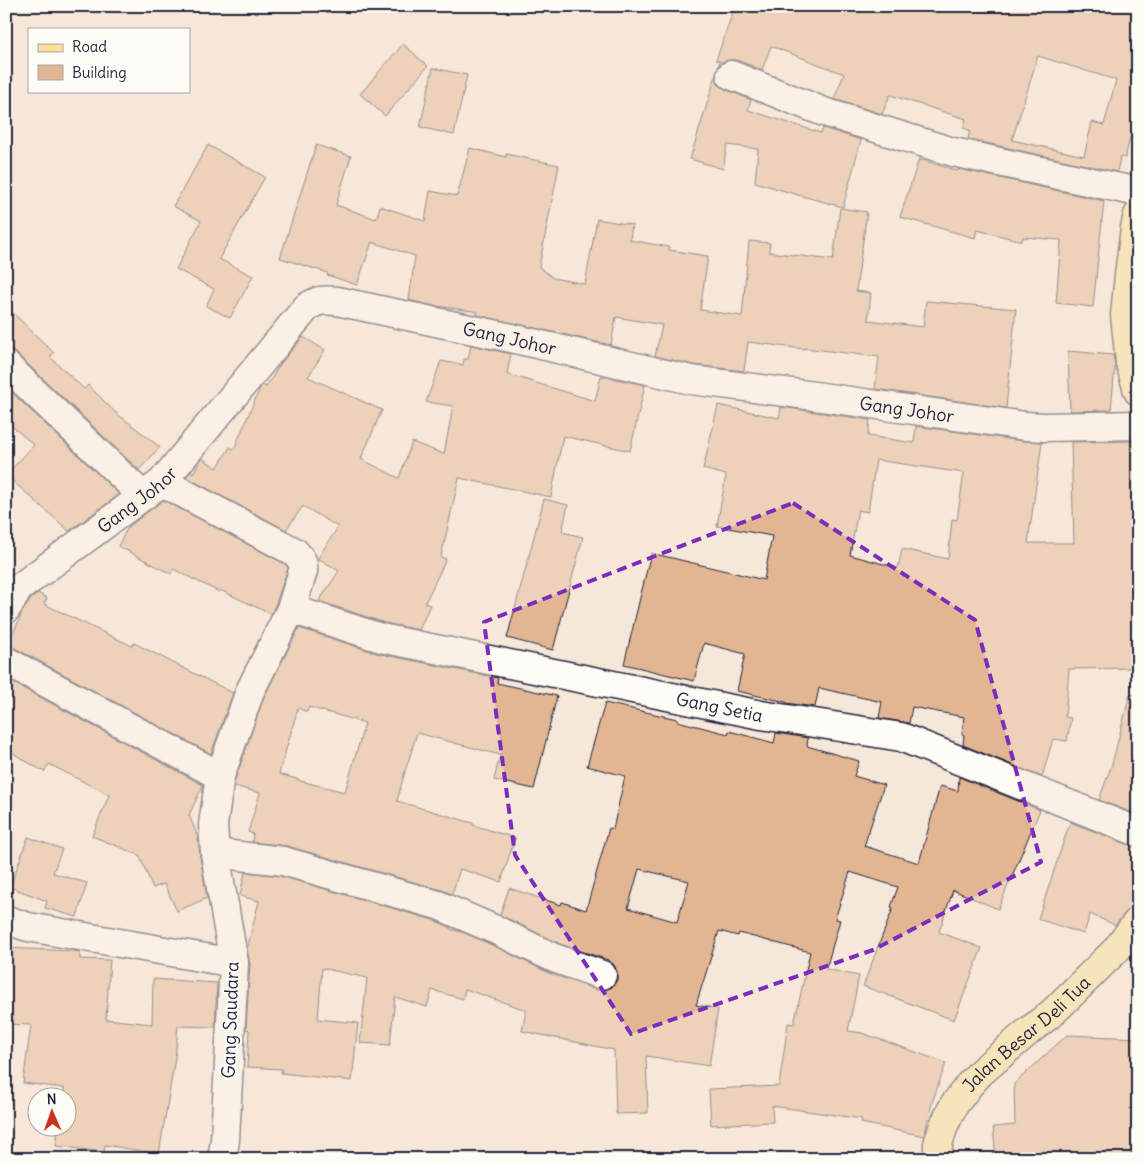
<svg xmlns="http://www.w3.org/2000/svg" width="1144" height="1165" viewBox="0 0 1144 1165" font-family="Delius,sans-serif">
	<rect width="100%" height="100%" fill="#f5e7d9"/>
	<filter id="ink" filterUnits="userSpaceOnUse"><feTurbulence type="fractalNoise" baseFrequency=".02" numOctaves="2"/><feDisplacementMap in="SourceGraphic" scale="10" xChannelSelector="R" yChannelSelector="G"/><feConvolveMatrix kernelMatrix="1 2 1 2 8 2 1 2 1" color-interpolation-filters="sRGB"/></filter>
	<g filter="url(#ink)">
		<path fill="#e2b692" stroke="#22223b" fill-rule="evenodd" d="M735,6H1138V107L1125,158L1120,157L1117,172L968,139L970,130L963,128L966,119L890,95L882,114L834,99L844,74L771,46L762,70L737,60H729L722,62L718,67L720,61L716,60ZM1038,56L1116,80L1104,125L1092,122L1084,156L1012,140Z
			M403,44L428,66L385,116L360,94Z
			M433,68L467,75L454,135L420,127Z
			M716,75L718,84L725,89L751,100L748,110L821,133L823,128L861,140L843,207L798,195L755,182L758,149L727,145L723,169L690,159Z
			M208,145L265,177L219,259L253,276L230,318L206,306L214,289L176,269L201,221L173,206Z
			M316,145L351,156L336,205L376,219L380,206L425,221L430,191L457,196L470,148L506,157V154L559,165L539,267L553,278L585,284L597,219L632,225L630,240L669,247V250L708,256L700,310L742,316L749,241L770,243L769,252L833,260L840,208L867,212L856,291L871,293L868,320L923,327L926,301L1016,309L1006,408L875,389L879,357L804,348V349L748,342L744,371L694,365L655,356L662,325L616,317L611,345L477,315L478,312L430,305L409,300L415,256L372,242L357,285L327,275L328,273L280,258Z
			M919,159L958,171L959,169L1104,201L1093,307L1056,303L1061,240L1023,237L1022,241L977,230L975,238L900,217Z
			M6,306L54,353L50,357L84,389L88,385L115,412L160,447L139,470L17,354L10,350H6Z
			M303,337L325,350L308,377L382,410L361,459L399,478L412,442L444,454L453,406L426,402L441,361L463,365L464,359H468L471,345L511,354L507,374L595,401L601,376L645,385L630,451L563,436L551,497L459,478L441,557L446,559L425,603L430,605L419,630L385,623L319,601L339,571L318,558L338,527L303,506L286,530L186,477L191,471L193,473L202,458L217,468L230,447L234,449L260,388L262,385L266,387L281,363Z
			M1068,351L1113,355L1115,366L1111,410L1070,411Z
			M6,387L118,493L112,500L69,531L6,475L34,445L6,421Z
			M718,405L779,418L781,407L870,420L868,436L914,443L916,426L1023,441L1042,442L1028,543H1074L1071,442L1135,441L1136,494H1138V668L1069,669L1065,717L1071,718L1067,741L1053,739L1042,777L963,745L964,735L962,734L964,717L912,707L909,723L879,718L882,702L819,688L815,707L786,703V702L737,691L745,654L704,643L694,681L624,664L651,553L764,580L772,536L717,526L726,475L703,469ZM876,460L964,473L957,520L952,519L948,559L902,549L898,568L850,555L858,510L868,512Z
			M544,499L568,505L562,532L583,537L553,650L507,638Z
			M163,500L285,564L288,568L276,603L271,614L220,590L219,592L173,569L171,574L118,546L128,527Z
			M38,593L47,598L44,604L132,646L134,643L233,693L211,754L13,647L7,646L21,616L20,615L31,599Z
			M299,628L376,653L498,678L497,683L557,696L534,789L494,780L500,755L417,733L404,775L397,801L473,823V825L515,838L501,882L460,869L452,894L442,890L287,846L252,842L253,834L248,832L260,793L234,786L235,780L264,697ZM309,707L365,723L345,792L300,781V780L279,774L298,708L307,712Z
			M6,679L203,785L189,815L198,837L200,856L207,898L177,911L164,884L153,888L139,855L92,836L109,795L49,764L44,772L6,749Z
			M1130,694L1138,695V815L1099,800L1112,764Z
			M605,703L677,719V721L728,734L729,731L774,743L776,733L808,738L807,746L859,761L854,776L884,785L864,846L919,863L940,786L958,791L959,777L1040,810L998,909L953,890L939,932L982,948L954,1020L863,986L893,908L891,907L898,887L850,872L835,919L840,920L826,969L859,976L848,1031L862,1033L946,1063L932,1103L924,1136L861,1123L862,1119L772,1106L773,1122L711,1125L709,1089L779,1086L788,1023L794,1024L810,952L739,933L738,936L719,931L696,1005L718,1009L709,1066L646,1056L648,1113L616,1114L614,1050L522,1031L526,1010L465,989L463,999L432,990L427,1007L395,997L390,1045L360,1043L367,978L322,968L318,1019L358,1023L352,1081L281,1073L282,1069L247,1067L249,1030L246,1029L250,964L247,949L259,901L240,896L245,872L280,876L433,920L450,927V929L462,932L490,944L549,973L597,990H605L612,987L617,980V972L614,965L608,960L560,944L500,915L509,888L561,905L562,902L586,910L609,828L613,829L625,776L587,766ZM639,869L689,881L677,922L628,908Z
			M1070,822L1132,846L1138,847V893L1130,908L1126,912L1115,925L1090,914L1084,934L1038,919Z
			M28,837L62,849L53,873L87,883L77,917L45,908L47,901L10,887Z
			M6,948L73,951L80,952V959L110,960L106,1019L152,1024L153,979L217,983L215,1027L178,1026L175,1058L159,1154L105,1145L104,1152L56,1146L58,1128H68V1098H63L64,1088L23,1083L31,1025L6,1024Z
			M1067,1035L1138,1038V1159H996L993,1127L1015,1125L1014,1084Z"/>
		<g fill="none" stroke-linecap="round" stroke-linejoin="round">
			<defs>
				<g id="minor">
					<path d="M731,75L824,112L953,152L1138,192"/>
					<path d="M6,365L143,496"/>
					<path d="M162,482L295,552C301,559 304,561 303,571L291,609L250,691L220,776L213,825L215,853L234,963L225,1140L222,1159"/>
					<path id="s1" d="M6,609L19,588L162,482L307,307C319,299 324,300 337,301L507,337L691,380L815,396L1025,426L1045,427L1138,425"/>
					<path id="s2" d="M291,609L381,638L761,715L821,724L901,737L1138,832"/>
					<path d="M6,661L220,776"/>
					<path d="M215,853L283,861L438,905L496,930L554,958L602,975"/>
					<path d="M7,920L28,927L234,963"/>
				</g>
				<g id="major">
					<path d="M1138,215L1135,228L1129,275L1125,315L1130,363L1138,391"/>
					<path id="s3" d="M938,1159V1144L944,1125L954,1105L969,1085L981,1072L1030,1030L1052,1013L1116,950L1138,921"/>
				</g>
			</defs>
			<use href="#minor" stroke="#22223b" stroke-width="31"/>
			<use href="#major" stroke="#22223b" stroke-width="31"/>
			<use href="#minor" stroke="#fdfcf7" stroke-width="28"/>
			<use href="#major" stroke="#fbdf96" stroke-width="28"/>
		</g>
	</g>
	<path d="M0 0H1144V1165H0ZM793,503L975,620L1041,862L873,950L631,1034L515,855L484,622Z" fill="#f5e7d9" fill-opacity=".55" fill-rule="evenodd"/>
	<path fill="none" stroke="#7b2cbf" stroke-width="4" stroke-dasharray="10 6" stroke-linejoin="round" d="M793,503L975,620L1041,862L873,950L631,1034L515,855L484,622Z"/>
	<g text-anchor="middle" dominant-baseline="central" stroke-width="4.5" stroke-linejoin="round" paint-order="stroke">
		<g font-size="18" fill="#22223b" stroke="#fdfcf7">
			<text stroke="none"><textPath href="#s1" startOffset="638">Gang Johor</textPath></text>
			<text stroke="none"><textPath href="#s1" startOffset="1042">Gang Johor</textPath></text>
			<text stroke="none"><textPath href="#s1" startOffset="172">Gang Johor</textPath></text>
			<text stroke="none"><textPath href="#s2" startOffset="440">Gang Setia</textPath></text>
			<text transform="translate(230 1020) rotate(-88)">Gang Saudara</text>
			<text stroke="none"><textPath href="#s3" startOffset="159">Jalan Besar Deli Tua</textPath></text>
		</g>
	</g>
	<rect width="1144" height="1165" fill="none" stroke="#fdfcf7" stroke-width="25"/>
	<rect x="12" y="12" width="1119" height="1140" fill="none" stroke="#22223b" stroke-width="2" filter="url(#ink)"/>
	<rect x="28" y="28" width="162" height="65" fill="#fdfcf7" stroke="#a5a5ac"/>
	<rect x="38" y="44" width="25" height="8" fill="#fbdf96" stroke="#a5a5ac"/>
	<text x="72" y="52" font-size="15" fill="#22223b">Road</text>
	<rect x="38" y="65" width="25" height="15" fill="#e2b692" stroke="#a5a5ac"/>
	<text x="72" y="78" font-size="15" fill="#22223b">Building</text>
	<g transform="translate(52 1112) rotate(358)"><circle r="24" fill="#fdfcf7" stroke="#a5a5ac"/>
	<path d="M0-4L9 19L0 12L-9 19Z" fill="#c8321e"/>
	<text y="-8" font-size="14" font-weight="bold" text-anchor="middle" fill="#22223b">N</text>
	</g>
</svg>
